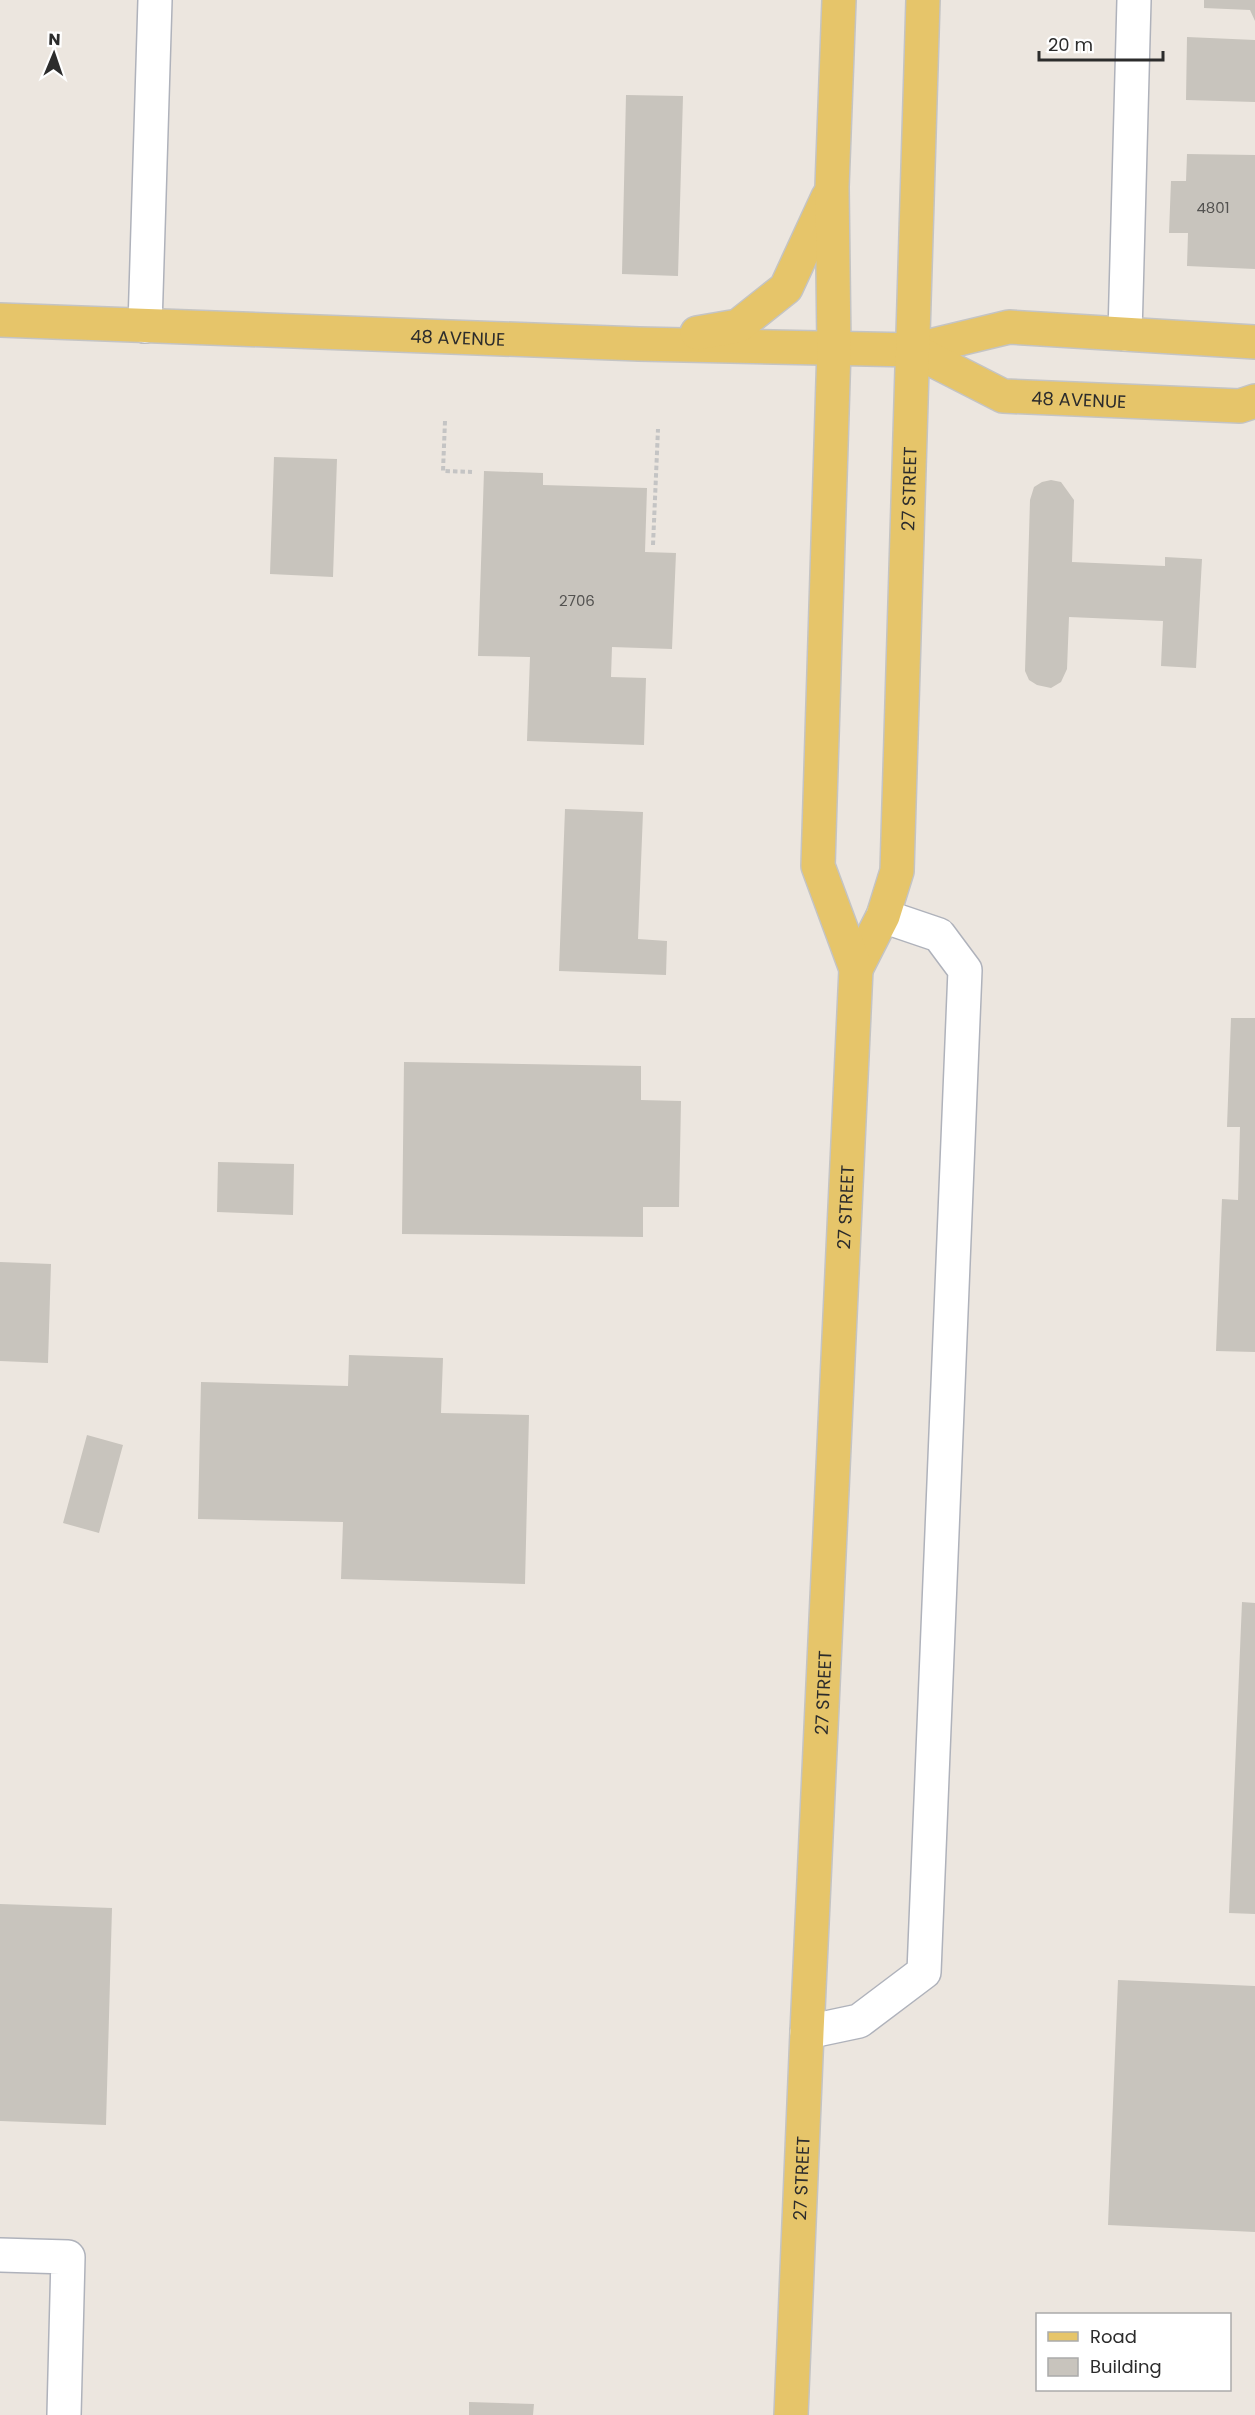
<svg xmlns="http://www.w3.org/2000/svg" width="1255" height="2415" viewBox="0 0 1255 2415" font-family="Poppins,sans-serif">
	<rect width="100%" height="100%" fill="#ece6df"/>
	<path fill="#c8c4bd" d="M1204,0H1255V21L1250,10L1204,8Z
		M1187,37L1255,40V102L1186,100Z
		M626,95L683,96L678,276L622,274Z
		M1187,154L1255,155V269L1187,266L1188,233H1169L1171,181H1186Z
		M274,457L337,459L333,577L270,574Z
		M484,471L543,473V485L647,488L645,552L676,553L672,649L612,647L611,677L646,678L644,745L527,741L530,657L478,656Z
		M1051,480L1061,482L1074,500L1072,562L1165,566V557L1202,559L1196,668L1161,666L1163,621L1069,617L1067,669L1061,682L1051,688L1037,685L1029,680L1025,671L1030,500L1034,487L1042,482Z
		M565,809L643,812L638,939L667,941L666,975L559,971Z
		M1231,1018H1255V1352L1216,1351L1222,1199L1238,1200L1240,1127H1227Z
		M404,1062L641,1066V1100L681,1101L679,1207H643V1237L402,1234Z
		M218,1162L294,1164L293,1215L217,1212Z
		M0,1262L51,1264L48,1363L0,1361Z
		M349,1355L443,1358L441,1413L529,1415L525,1584L341,1579L343,1522L198,1519L201,1382L348,1386Z
		M87,1435L123,1445L99,1533L63,1523Z
		M1242,1602L1255,1603V1914L1229,1913Z
		M0,1904L112,1908L106,2125L0,2121Z
		M1118,1980L1255,1986V2232L1108,2225Z
		M469,2402L534,2404L533,2415H469Z"/>
	<g fill="none" stroke-linecap="round" stroke-linejoin="round">
		<defs>
			<path id="minor" d="M145,326L155,0
				M1125,334L1134,0
				M807,2032L859,2021L924,1972L965,970L939,935L883,916
				M0,2255L68,2257L64,2415"/>
			<g id="major">
				<path id="s1" d="M0,320L639,344L913,350L1009,327L1255,342"/>
				<path d="M697,333L738,326L786,288L828,197"/>
				<path id="s2" d="M913,350L1003,396L1240,406L1255,401"/>
				<path id="s3" d="M856,969L883,916L897,871L923,0"/>
				<path id="s4" d="M791,2415L807,2032L856,969L818,866L834,348L832,187L839,0"/>
			</g>
		</defs>
		<use href="#minor" stroke="#afb2bb" stroke-width="36"/>
		<use href="#major" stroke="#c4c4c4" stroke-width="36"/>
		<path stroke="#c4c4c4" stroke-width="4" stroke-dasharray="4.5 3" stroke-linecap="butt" d="M445,421L443,471L472,472
			M653,545L658,429"/>
		<use href="#minor" stroke="#fff" stroke-width="33"/>
		<use href="#major" stroke="#e6c56a" stroke-width="33"/>
	</g>
	<g text-anchor="middle" dominant-baseline="central" stroke-width="6" stroke-linejoin="round" paint-order="stroke">
		<g font-size="15" fill="#535250">
			<text x="1213" y="207">4801</text>
			<text x="577" y="600">2706</text>
		</g>
		<g font-size="18" fill="#2c2c2c" stroke="#fff">
			<text stroke="none"><textPath href="#s1" startOffset="458">48 AVENUE</textPath></text>
			<text stroke="none"><textPath href="#s2" startOffset="177">48 AVENUE</textPath></text>
			<text stroke="none"><textPath href="#s3" startOffset="489">27 STREET</textPath></text>
			<text stroke="none"><textPath href="#s4" startOffset="1209">27 STREET</textPath></text>
			<text stroke="none"><textPath href="#s4" startOffset="723">27 STREET</textPath></text>
			<text stroke="none"><textPath href="#s4" startOffset="237">27 STREET</textPath></text>
		</g>
	</g>
	<rect x="1036" y="2313" width="195" height="78" fill="#ffffff" stroke="#ababab" stroke-width="1.5"/>
	<rect x="1048" y="2332" width="30" height="9" fill="#e6c56a" stroke="#ababab" stroke-width="1.5"/>
	<text x="1090" y="2343" font-size="18" fill="#2c2c2c">Road</text>
	<rect x="1048" y="2358" width="30" height="18" fill="#c8c4bd" stroke="#ababab" stroke-width="1.5"/>
	<text x="1090" y="2373" font-size="18" fill="#2c2c2c">Building</text>
	<g transform="translate(54 54) rotate(2)" stroke="#ffffff" stroke-width="4.5" paint-order="stroke">
	<path d="M0-4.5L10 22L0 15L-10 22Z" fill="#2c2c2c"/>
	<text y="-9" font-size="16" font-weight="bold" text-anchor="middle" fill="#2c2c2c">N</text>
	</g>
	<path d="M1039 51v9h124v-9" fill="none" stroke="#2c2c2c" stroke-width="3"/>
	<text x="1048" y="51" font-size="18" fill="#2c2c2c" stroke="#ffffff" stroke-width="4.5" paint-order="stroke">20 m</text>
</svg>
